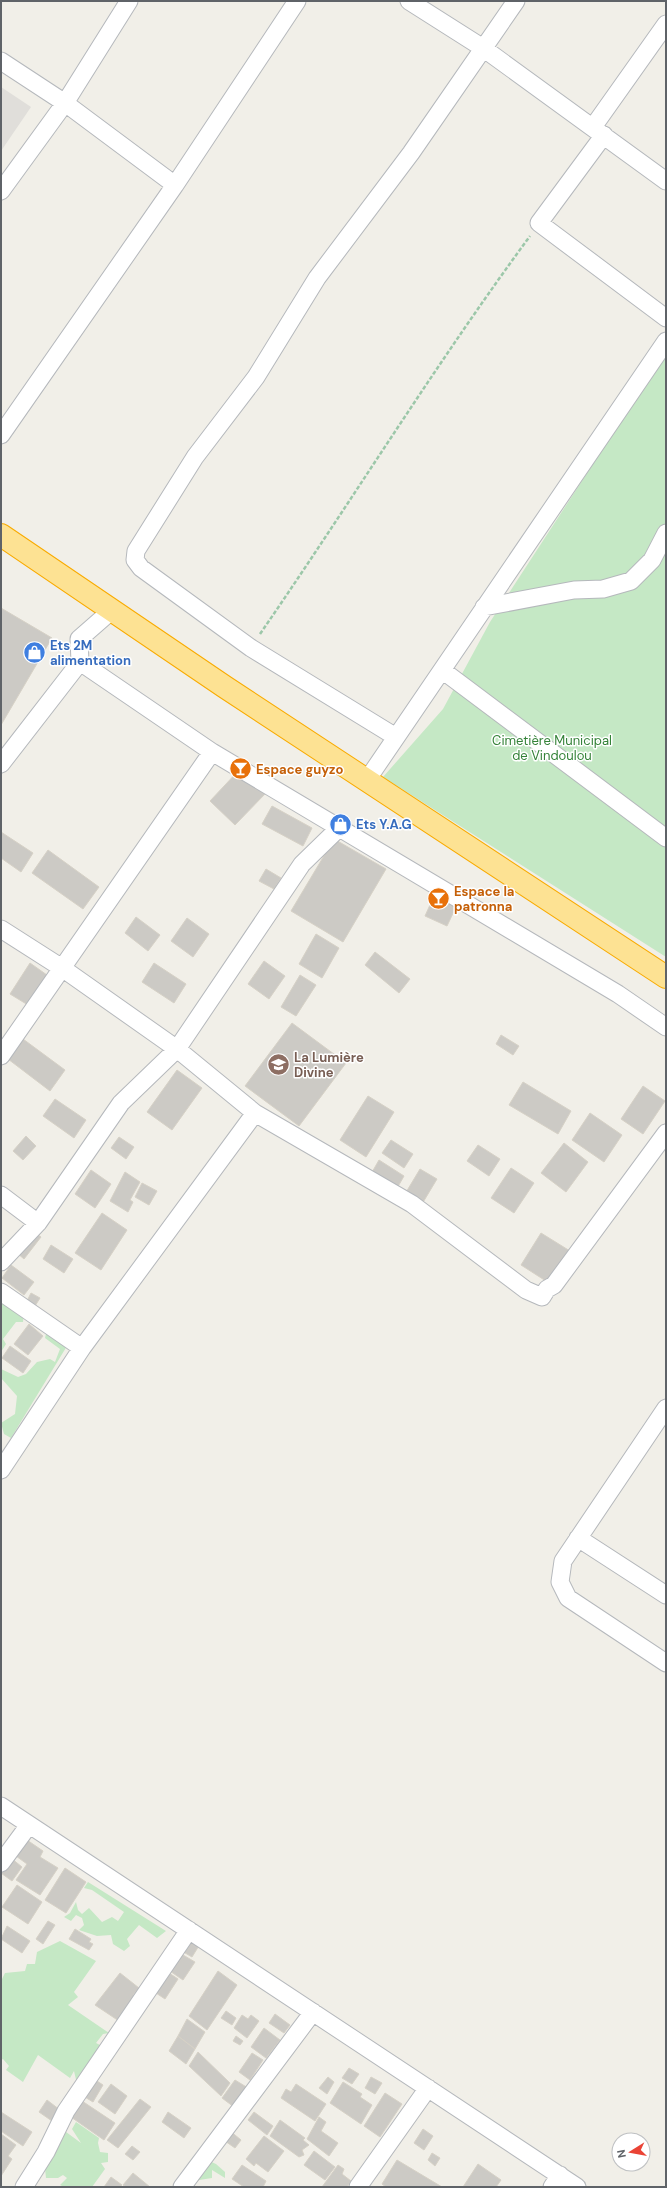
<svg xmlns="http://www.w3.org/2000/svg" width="667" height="2188" viewBox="0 0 667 2188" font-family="'DM Sans',sans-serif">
	<rect width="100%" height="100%" fill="#f1efe8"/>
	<path fill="#e0deda" d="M1,87L31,107L1,151Z"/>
	<path fill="#c5e8c5" d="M666,352V957L383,777L443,709L490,622Z
		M1,1301L24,1312L23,1322H16L3,1339L6,1344L1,1352Z
		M42,1331L67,1346L11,1438L4,1434L1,1423L15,1414L17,1396L1,1378V1369L18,1377L26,1374L37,1362L50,1359L55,1362L60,1349L45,1338L46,1334Z
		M88,1882L166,1931L157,1938L139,1925L127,1939L130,1946L124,1951L113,1944L111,1935L97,1936L79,1930L84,1925L82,1918L76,1915L71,1921L64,1917L70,1913L76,1902L78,1910L82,1914L89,1908L102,1922L112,1917L118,1921L124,1912L92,1890L84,1888Z
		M60,1941L96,1961L74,1992L78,1997L68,2005L109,2033L103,2034L96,2043L102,2046L77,2084L74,2071L70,2078L38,2055L23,2082L6,2070L9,2066L3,2059L1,2060V1981L5,1973L25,1971L27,1964H35L37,1952Z
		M76,2122L99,2138L98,2143L100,2152L108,2153V2162L101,2163L105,2169L92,2187H64L60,2185L67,2178L63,2175L58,2178H46L44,2159L62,2129L81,2143L72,2129Z
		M196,2155L216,2164L225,2172V2178L212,2170V2178L180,2183Z"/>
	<path fill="#cccac5" stroke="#d6d1c6" d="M1,608L52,638L1,725Z
		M240,769L265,794L235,825L210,801Z
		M272,806L312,828L303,846L262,824Z
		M1,832L33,853L21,872L1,858Z
		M334,839L386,869L343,942L291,911Z
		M48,850L99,887L83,909L32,873Z
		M266,869L281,878L274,889L259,881Z
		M434,896L456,907L447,926L425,916Z
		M136,917L160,935L148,951L125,933Z
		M187,918L209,934L193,957L171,941Z
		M316,934L339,948L322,978L299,964Z
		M375,952L410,979L399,993L365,965Z
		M264,961L285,976L269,999L248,984Z
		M30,963L47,975L28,1005L10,994Z
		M154,963L186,984L174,1003L142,982Z
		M300,975L316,985L296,1016L281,1007Z
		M292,1023L346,1063L299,1126L245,1086Z
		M501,1035L519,1046L513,1055L496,1044Z
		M23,1039L65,1070L50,1091L8,1059Z
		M177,1070L202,1088L172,1130L147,1112Z
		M523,1082L571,1111L558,1134L509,1105Z
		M643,1086L665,1101L643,1134L621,1119Z
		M368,1096L394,1112L366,1157L340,1140Z
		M55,1099L86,1120L74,1138L43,1116Z
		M590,1113L622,1135L604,1162L572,1140Z
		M26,1136L36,1146L23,1160L13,1151Z
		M119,1137L134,1147L126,1159L111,1148Z
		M391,1140L413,1154L404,1168L382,1153Z
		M564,1143L588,1162L566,1192L541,1173Z
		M478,1145L500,1159L489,1176L467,1161Z
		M379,1160L404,1176L396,1190L371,1174Z
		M511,1168L534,1183L514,1213L491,1198Z
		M420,1169L437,1179L422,1204L405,1194Z
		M91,1170L111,1184L95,1208L75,1194Z
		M125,1172L140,1182L130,1200L133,1202L128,1212L110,1201Z
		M142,1183L157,1191L149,1205L135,1197Z
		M102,1213L127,1230L101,1270L75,1253Z
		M34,1232L41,1237L24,1259L17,1253Z
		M541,1233L570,1251L549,1283L521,1265Z
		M51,1245L73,1259L64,1273L43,1259Z
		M11,1265L34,1282L24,1295L2,1278Z
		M31,1293L40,1298L35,1306L27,1301Z
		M29,1324L43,1336L28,1355L14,1344Z
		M10,1346L31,1361L23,1373L2,1358Z
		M27,1840L43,1851L40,1857L58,1868L40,1895L16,1880L27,1864L16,1856Z
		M11,1858L22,1867L12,1881L1,1873Z
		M65,1868L86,1882L66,1913L45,1900Z
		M17,1885L42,1902L28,1924L2,1907Z
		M48,1921L55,1925L43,1944L36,1939Z
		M7,1926L30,1941L22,1953L1,1939Z
		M75,1929L91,1939L89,1942L93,1944L89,1950L69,1939Z
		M188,1937L200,1944L192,1957L180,1950Z
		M178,1952L195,1962L183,1980L167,1969Z
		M166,1971L178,1979L165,1999L153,1991Z
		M218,1971L237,1985L207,2030L189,2016Z
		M120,1973L139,1988L133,1995L136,1998L119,2021L95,2005Z
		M226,2011L236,2018L232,2025L221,2018Z
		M275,2014L290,2025L284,2033L269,2023Z
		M242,2015L248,2019L251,2015L259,2021L247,2038L234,2028Z
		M187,2019L205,2032L195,2049L178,2036Z
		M264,2028L280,2040L266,2058L251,2047Z
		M178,2036L195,2049L186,2064L169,2051Z
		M236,2036L243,2041L240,2045L233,2041Z
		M198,2052L230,2083L221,2096L189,2066Z
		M252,2053L263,2060L250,2080L239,2072Z
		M349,2068L359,2074L352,2084L342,2078Z
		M91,2077L103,2085L93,2102L80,2094Z
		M328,2077L334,2082L327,2094L319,2088Z
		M371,2077L382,2083L375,2094L365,2088Z
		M235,2080L248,2088L234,2107L222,2098Z
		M343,2082L362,2094L360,2097L372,2105L361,2124L330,2103Z
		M111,2084L127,2096L115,2114L98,2102Z
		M296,2084L326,2104L315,2121L281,2098L286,2089L291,2092Z
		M385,2093L402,2104L380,2137L364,2126Z
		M140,2099L151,2107L118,2148L107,2140Z
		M47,2100L60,2110L52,2121L39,2112Z
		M82,2101L115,2123L104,2140L71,2117Z
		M1,2112L32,2132L23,2146L1,2131Z
		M168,2112L191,2128L184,2138L162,2122Z
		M254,2112L273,2126L267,2135L248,2120Z
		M319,2117L326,2122L321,2131L338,2143L329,2156L307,2139Z
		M280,2120L305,2138L303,2140L309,2145L302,2150L304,2155L299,2157L270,2136Z
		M423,2129L433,2136L424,2150L414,2143Z
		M229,2130L241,2140L235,2148L222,2139Z
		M1,2134L16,2145L8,2156L12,2159L1,2176Z
		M264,2136L284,2151L268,2172L256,2163L254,2166L246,2159Z
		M132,2146L140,2152L133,2160L125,2154Z
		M314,2151L335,2167L325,2180L304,2165Z
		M432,2153L440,2158L435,2166L428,2160Z
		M397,2160L442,2187H386L382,2184Z
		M478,2164L501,2180L496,2187H463Z
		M242,2165L266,2181L263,2187H244L232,2179Z
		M338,2165L344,2169L342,2174L351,2181L347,2187H322Z
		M133,2173L150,2187H126L123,2185Z
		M111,2177L122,2185L120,2187H104Z"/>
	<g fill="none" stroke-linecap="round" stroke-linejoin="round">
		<defs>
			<path id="minor" d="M409,1L483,48L666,181
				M1,61L65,103L175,185
				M593,127L666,24
				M604,135L539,223L666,318
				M1,191L65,103L129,1
				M1,435L175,185L297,1
				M484,607L574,590L603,589L631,581L652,560L666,533
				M80,662L212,752L618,994L666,1027
				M442,670L666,838
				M396,737L251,648L141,568L135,560L136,551L195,457L256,377L317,278L411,153L516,1
				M1,764L80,662L79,639L111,611
				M367,780L666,341
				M1,929L62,968L177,1049L255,1113L412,1204L526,1290L542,1297L547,1289L554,1285L666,1133
				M1,1056L212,752
				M1,1195L38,1223
				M1,1262L38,1223L121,1103L177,1049L302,864L339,828
				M1,1292L82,1348
				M666,1408L563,1561L560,1582L568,1598L666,1663
				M1,1470L82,1348L255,1113
				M578,1538L666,1595
				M1,1806L577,2187
				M1,1863L29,1825
				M24,2187L46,2152L66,2111L189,1930
				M182,2187L313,2012
				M358,2187L428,2088
				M552,2187L560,2175"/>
			<path id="highway" d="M1,535L225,687L666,977"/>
		</defs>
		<use href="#minor" stroke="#b5b8bc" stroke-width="19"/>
		<use href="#highway" stroke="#f9ab00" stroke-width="24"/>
		<path stroke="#9cc7a9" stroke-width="2.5" stroke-dasharray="4 2" stroke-linecap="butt" d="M260,634C351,502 435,365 530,236"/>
		<use href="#minor" stroke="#fff" stroke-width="17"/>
		<use href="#highway" stroke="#fde293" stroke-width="22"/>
	</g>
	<defs>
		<symbol id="shop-disc" viewBox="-11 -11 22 22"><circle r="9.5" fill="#3f7fe0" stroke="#fff"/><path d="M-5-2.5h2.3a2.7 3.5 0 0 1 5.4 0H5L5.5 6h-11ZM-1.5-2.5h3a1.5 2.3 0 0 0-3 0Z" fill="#fff"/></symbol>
		<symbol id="bar-disc" viewBox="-11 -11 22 22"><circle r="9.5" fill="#e8710a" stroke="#fff"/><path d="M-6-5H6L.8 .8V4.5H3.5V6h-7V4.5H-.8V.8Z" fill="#fff"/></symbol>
		<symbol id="school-disc" viewBox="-11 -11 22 22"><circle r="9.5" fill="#8d6e63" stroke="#fff"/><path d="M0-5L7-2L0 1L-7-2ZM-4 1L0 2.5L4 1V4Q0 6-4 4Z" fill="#fff"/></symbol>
	</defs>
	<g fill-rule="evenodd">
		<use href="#shop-disc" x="22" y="640" width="25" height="25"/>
		<use href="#bar-disc" x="228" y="756" width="25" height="25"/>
		<use href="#shop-disc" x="328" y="812" width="25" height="25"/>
		<use href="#bar-disc" x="426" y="886" width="25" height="25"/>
		<use href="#school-disc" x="266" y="1052" width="25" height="25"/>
	</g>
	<g text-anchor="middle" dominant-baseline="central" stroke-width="3" stroke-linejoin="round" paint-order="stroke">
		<g font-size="13" font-weight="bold" fill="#366cbe" stroke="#fff" text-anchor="start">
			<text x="50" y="645">Ets 2M<tspan x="50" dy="15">alimentation</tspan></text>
			<text x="356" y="824">Ets Y.A.G</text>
		</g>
		<g font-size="13" fill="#348238" stroke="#fff">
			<text x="552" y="740">Cimetière Municipal<tspan x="552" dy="15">de Vindoulou</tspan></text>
		</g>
		<g font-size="13" font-weight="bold" fill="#c56008" stroke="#fff" text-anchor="start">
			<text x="256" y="769">Espace guyzo</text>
			<text x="454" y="891">Espace la<tspan x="454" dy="15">patronna</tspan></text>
		</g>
		<g font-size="13" font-weight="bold" fill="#785e54" stroke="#fff" text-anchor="start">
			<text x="294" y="1057">La Lumière<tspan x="294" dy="15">Divine</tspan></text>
		</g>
	</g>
	<rect width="667" height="2188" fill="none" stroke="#5f6368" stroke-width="4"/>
	<g transform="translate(631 2152) rotate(259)"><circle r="19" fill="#ffffff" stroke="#bfc1c3"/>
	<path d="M0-3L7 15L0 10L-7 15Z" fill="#ea4335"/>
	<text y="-6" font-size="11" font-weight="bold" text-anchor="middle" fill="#5f6368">N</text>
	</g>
</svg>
